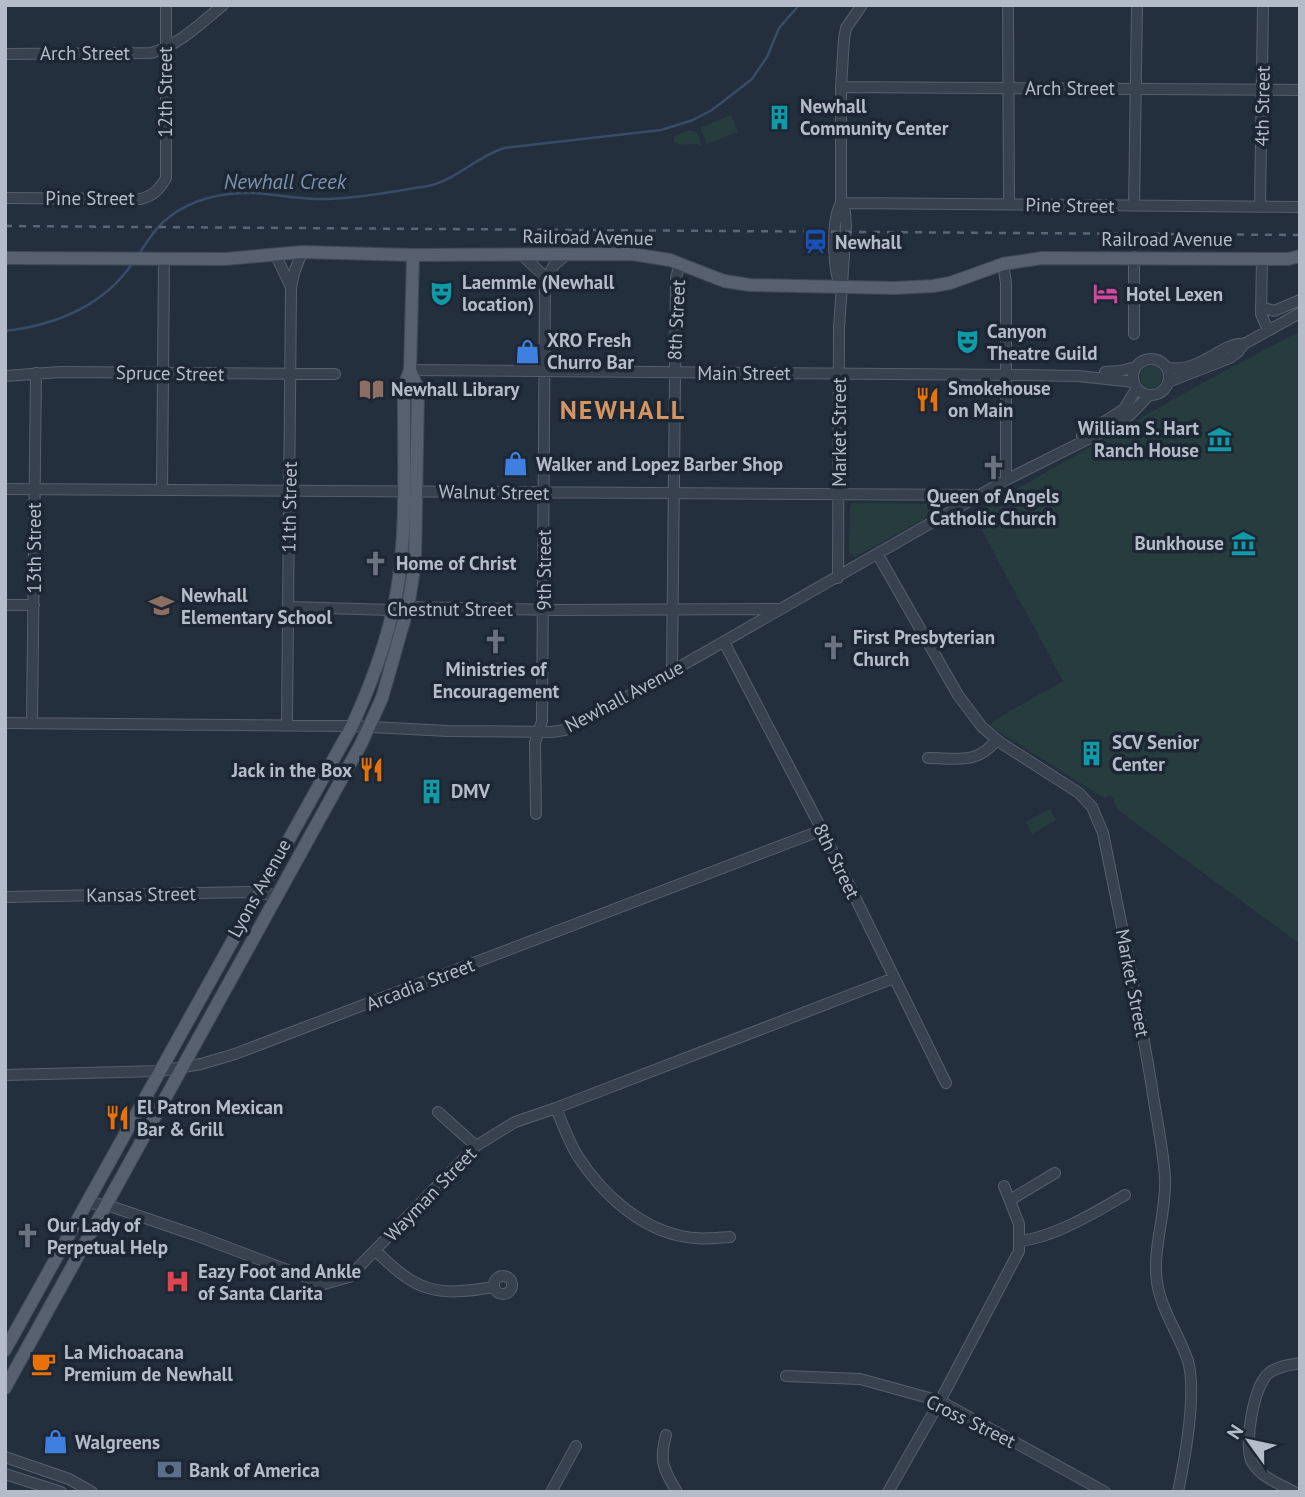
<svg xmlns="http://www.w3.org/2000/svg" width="1305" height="1497" viewBox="0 0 1305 1497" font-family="'PT Sans',sans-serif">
	<rect width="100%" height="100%" fill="#242f3e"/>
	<path fill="#263c3f" d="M731,115L738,132L707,144L700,128Z
		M690,130L697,132L702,146C693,141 683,148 674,142V136Z
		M1300,331V944L1118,810L1111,795L1104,798L990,726L996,719L1063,681L973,514L1195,387Z
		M1140 377a11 11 0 1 1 22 0a11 11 0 1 1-22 0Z
		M853,503L940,504L942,505V509L855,557L849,553L850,506Z
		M1050,809L1056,820L1032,834L1026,822Z"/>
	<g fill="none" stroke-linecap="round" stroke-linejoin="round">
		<path stroke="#394c67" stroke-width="2.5" d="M138,255C147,243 155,227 168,218C191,199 223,192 253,193C274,194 295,199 317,199C354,199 391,192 428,186C456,180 476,157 504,148L661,130L693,120L712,110L752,79L767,57L779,28L799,5
			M5,331C56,325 102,307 132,264"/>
		<defs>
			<path id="minor" d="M1008,5L1009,204
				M5,54L151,53C179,45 200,24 223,5
				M841,87L1300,90
				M5,198L141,199C154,195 159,190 166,178V5
				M841,203L1300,207
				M1134,206L1137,5
				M1260,207L1263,5
				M275,254L290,285
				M522,255L541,273L545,283
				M1262,259L1261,314L1268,330
				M1003,264L1006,283V480
				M840,286C833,266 831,221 841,203
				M1261,307L1274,311L1300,300
				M1134,334V257
				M1133 377a18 18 0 1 1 36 0a18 18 0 1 1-36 0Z
				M1166,367C1197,376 1223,341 1244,344
				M410,370L1019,375L1078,376L1134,382
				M1105,372L1120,371L1136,367
				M5,376L60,372L335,374
				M1168,382L1230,358L1238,352L1244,344L1300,313
				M1082,436L1124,409L1137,388
				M5,489L979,495
				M162,490L164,260
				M878,555L958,695L982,727L1001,743L1079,793L1092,807L1103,833C1120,918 1138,1002 1152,1088C1156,1117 1163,1147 1165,1177C1167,1212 1152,1247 1157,1282C1161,1310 1179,1334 1188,1361C1197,1393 1185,1458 1178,1492
				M838,578L839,328L846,226L845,212L841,203V87L844,39L846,28L862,5
				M5,605H34
				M288,607L393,610L408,607L554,610L778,609
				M724,642L822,830L946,1083
				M672,671L676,278L680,263
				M32,722L36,373
				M5,723L352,726L448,731L552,732L565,730L606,709L1006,480L1114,426L1131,414L1149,395
				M287,725L291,288L294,273L302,252
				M928,758C956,758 978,765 996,740
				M536,814L535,743L542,721L545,283L554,265L566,255
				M5,897L250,892L277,895
				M5,1075L160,1071L201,1064L235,1054L822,830
				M556,1108C563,1125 569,1143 579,1158C602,1193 638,1227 681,1236C697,1240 713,1238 730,1237
				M438,1112L476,1146
				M1010,1200L1055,1173
				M88,1203L107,1205L195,1235L324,1284L349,1277L476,1146L515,1122L556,1108L894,978
				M1019,1241C1053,1238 1096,1212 1125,1195
				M376,1251C417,1292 436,1297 493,1287
				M494 1285a9 9 0 1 1 18 0a9 9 0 1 1-18 0Z
				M786,1376L860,1379L940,1401L1105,1492
				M666,1435C659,1461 663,1469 677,1492
				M5,1457L69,1479L92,1492
				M5,1474L61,1492
				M551,1492L576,1446
				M888,1492L940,1401L1019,1251V1224L1004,1186
				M1294,1492C1280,1484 1258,1476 1251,1460C1244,1443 1254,1384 1269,1373C1278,1366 1290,1365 1300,1363"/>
			<path id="major" d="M5,258L225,259L302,252L413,255L632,254L670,260L724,281L750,285L895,288L933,286L950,283L1003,264L1042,258L1288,259L1300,256
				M5,1350L352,726C369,689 384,650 393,610C409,543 403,456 404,386L410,370L413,255
				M5,1388L361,744L382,698L408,607L415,563L418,389L410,370"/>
		</defs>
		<use href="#minor" stroke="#565f6c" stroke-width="12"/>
		<use href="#major" stroke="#414a57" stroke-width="14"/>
		<use href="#minor" stroke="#38414e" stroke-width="10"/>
		<use href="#major" stroke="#56606e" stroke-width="12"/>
		<path stroke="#5a6575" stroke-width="2.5" stroke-dasharray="7 7" stroke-linecap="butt" d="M5,226L1300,235"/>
	</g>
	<defs>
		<symbol id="building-bare" viewBox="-9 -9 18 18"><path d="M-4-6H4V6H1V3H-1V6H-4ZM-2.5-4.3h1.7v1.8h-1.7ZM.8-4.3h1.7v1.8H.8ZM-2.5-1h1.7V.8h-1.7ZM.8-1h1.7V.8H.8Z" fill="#0f9aa8" stroke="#1d2633" stroke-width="2.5" paint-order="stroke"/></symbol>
		<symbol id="station-bare" viewBox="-9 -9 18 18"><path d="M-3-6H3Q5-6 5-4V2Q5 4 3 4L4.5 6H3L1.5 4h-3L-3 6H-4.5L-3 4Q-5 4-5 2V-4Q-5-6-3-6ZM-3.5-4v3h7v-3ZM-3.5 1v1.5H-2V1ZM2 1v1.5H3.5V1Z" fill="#1a4fb4" stroke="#1d2633" stroke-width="2.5" paint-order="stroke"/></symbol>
		<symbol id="theatre-bare" viewBox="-9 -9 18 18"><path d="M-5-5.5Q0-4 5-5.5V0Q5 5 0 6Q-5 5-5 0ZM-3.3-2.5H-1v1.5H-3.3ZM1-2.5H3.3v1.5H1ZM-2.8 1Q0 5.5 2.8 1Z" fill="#0f9aa8" stroke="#1d2633" stroke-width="2.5" paint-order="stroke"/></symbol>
		<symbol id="hotel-bare" viewBox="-9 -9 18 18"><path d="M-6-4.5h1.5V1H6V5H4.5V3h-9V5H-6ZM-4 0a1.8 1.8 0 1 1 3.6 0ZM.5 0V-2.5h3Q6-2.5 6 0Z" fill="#d1479c" stroke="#1d2633" stroke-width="2.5" paint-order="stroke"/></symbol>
		<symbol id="shop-bare" viewBox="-9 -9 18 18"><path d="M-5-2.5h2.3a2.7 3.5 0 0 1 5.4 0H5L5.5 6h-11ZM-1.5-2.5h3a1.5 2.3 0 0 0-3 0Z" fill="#3f7fe0" stroke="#1d2633" stroke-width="2.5" paint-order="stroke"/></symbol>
		<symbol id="library-bare" viewBox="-9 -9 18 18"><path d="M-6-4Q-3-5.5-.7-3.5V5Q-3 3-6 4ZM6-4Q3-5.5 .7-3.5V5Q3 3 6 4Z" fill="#8d6e63" stroke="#1d2633" stroke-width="2.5" paint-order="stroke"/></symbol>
		<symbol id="restaurant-bare" viewBox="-9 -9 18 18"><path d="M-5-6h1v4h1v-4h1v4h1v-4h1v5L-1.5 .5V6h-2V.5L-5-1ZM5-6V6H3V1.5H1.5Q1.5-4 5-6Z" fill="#e8710a" stroke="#1d2633" stroke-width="2.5" paint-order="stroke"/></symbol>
		<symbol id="museum-bare" viewBox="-9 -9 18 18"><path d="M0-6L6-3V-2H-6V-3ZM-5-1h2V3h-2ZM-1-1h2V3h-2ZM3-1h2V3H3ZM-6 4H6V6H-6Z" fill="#0f9aa8" stroke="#1d2633" stroke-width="2.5" paint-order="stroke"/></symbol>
		<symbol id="church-bare" viewBox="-9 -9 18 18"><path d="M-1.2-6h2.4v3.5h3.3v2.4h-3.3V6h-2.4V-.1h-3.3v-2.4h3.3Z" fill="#6b7280" stroke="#1d2633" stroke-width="2.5" paint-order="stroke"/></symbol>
		<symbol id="school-bare" viewBox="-9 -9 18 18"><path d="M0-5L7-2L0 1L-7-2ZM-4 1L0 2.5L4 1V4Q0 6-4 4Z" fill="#8d6e63" stroke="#1d2633" stroke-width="2.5" paint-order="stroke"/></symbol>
		<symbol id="hospital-bare" viewBox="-9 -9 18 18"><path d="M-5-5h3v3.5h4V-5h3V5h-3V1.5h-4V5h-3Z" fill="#e0444e" stroke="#1d2633" stroke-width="2.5" paint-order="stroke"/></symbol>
		<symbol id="cafe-bare" viewBox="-9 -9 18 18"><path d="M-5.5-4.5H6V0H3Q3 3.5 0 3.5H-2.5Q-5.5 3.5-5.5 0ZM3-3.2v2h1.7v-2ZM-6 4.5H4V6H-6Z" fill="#e8710a" stroke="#1d2633" stroke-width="2.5" paint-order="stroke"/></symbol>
		<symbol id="bank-bare" viewBox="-9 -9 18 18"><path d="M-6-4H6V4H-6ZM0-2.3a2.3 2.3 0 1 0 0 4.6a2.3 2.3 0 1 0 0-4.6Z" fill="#5c6f8a" stroke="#1d2633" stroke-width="2.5" paint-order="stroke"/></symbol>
	</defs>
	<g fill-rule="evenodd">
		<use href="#building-bare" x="762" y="100" width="35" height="35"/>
		<use href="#station-bare" x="798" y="224" width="35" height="35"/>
		<use href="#theatre-bare" x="424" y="276" width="35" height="35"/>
		<use href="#hotel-bare" x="1088" y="276" width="35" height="35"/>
		<use href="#theatre-bare" x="950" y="324" width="35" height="35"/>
		<use href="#shop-bare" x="510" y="334" width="35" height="35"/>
		<use href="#library-bare" x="354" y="372" width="35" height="35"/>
		<use href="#restaurant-bare" x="910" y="382" width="35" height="35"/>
		<use href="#museum-bare" x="1202" y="422" width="35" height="35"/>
		<use href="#shop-bare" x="498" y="446" width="35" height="35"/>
		<use href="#church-bare" x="976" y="450" width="35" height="35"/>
		<use href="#museum-bare" x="1226" y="526" width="35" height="35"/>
		<use href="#church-bare" x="358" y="546" width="35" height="35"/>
		<use href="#school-bare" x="144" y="588" width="35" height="35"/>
		<use href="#church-bare" x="478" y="624" width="35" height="35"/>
		<use href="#church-bare" x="816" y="630" width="35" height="35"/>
		<use href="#building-bare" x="1074" y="736" width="35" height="35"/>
		<use href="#restaurant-bare" x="354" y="752" width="35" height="35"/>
		<use href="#building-bare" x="414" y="774" width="35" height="35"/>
		<use href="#restaurant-bare" x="100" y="1100" width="35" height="35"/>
		<use href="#church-bare" x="10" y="1218" width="35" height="35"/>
		<use href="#hospital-bare" x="160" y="1264" width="35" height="35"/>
		<use href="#cafe-bare" x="26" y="1346" width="35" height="35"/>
		<use href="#shop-bare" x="38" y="1424" width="35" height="35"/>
		<use href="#bank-bare" x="152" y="1452" width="35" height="35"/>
	</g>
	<g text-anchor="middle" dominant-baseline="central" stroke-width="7" stroke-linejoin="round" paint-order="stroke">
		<g font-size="19" fill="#b4bcc9" stroke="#1d2633">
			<text x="85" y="53">Arch Street</text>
			<text x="1070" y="88">Arch Street</text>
			<text transform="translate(165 92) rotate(-90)">12th Street</text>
			<text transform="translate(1262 106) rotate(-89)">4th Street</text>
			<text x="90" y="198">Pine Street</text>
			<text transform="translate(1070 205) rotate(1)">Pine Street</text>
			<text transform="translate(588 237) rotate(1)">Railroad Avenue</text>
			<text x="1167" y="239">Railroad Avenue</text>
			<text transform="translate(676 320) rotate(-87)">8th Street</text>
			<text transform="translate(170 373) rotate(1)">Spruce Street</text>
			<text x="744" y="373">Main Street</text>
			<text transform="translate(839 432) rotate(-90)">Market Street</text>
			<text transform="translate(494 492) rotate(1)">Walnut Street</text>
			<text transform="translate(289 507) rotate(-89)">11th Street</text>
			<text transform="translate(34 548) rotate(-90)">13th Street</text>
			<text transform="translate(544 570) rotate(-90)">9th Street</text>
			<text x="450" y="609">Chestnut Street</text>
			<text transform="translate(624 696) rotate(-28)">Newhall Avenue</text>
			<text transform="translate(837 861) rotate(64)">8th Street</text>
			<text transform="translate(259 888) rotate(-61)">Lyons Avenue</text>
			<text transform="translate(141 894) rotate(-1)">Kansas Street</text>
			<text transform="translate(1133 983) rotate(79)">Market Street</text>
			<text transform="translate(420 984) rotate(-21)">Arcadia Street</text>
			<text transform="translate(430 1194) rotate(-46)">Wayman Street</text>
			<text transform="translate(971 1421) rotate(26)">Cross Street</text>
		</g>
		<g font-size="19" font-weight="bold" fill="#b4bcc9" stroke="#1d2633" text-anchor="start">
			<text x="800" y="106">Newhall<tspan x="800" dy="22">Community Center</tspan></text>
			<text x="835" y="242">Newhall</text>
			<text x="462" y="282">Laemmle (Newhall<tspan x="462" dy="22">location)</tspan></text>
			<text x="1126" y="294">Hotel Lexen</text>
			<text x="987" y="331">Canyon<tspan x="987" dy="22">Theatre Guild</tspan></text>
			<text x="547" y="340">XRO Fresh<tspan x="547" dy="22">Churro Bar</tspan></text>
			<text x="948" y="388">Smokehouse<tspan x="948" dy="22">on Main</tspan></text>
			<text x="391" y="389">Newhall Library</text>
			<text x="1199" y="428" text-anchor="end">William S. Hart<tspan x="1199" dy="22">Ranch House</tspan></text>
			<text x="536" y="464">Walker and Lopez Barber Shop</text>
			<text x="993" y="496" text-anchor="middle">Queen of Angels<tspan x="993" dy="22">Catholic Church</tspan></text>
			<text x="1224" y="543" text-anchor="end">Bunkhouse</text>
			<text x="396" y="563">Home of Christ</text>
			<text x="181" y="595">Newhall<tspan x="181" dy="22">Elementary School</tspan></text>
			<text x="853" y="637">First Presbyterian<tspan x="853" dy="22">Church</tspan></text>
			<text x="496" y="669" text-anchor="middle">Ministries of<tspan x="496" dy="22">Encouragement</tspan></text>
			<text x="1112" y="742">SCV Senior<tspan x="1112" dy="22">Center</tspan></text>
			<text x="352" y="770" text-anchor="end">Jack in the Box</text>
			<text x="451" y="791">DMV</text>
			<text x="137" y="1107">El Patron Mexican<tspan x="137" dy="22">Bar &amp; Grill</tspan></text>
			<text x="47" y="1225">Our Lady of<tspan x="47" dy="22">Perpetual Help</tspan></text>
			<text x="198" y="1271">Eazy Foot and Ankle<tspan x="198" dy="22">of Santa Clarita</tspan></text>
			<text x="64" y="1352">La Michoacana<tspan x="64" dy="22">Premium de Newhall</tspan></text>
			<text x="75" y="1442">Walgreens</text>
			<text x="189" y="1470">Bank of America</text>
		</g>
		<g font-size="21" font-style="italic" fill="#7c92b1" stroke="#1d2633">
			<text x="285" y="181">Newhall Creek</text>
		</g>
		<g font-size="26" font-weight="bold" letter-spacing="2" fill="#d59563" stroke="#1d2633">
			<text x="623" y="409">NEWHALL</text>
		</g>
	</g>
	<rect width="1305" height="1497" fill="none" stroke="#b4bcc9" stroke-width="14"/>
	<g transform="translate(1249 1441) rotate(303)" stroke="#1d2633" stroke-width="5" paint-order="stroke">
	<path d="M0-5L12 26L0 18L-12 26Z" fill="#b4bcc9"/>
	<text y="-10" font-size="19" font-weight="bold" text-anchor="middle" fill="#b4bcc9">N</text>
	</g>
</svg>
